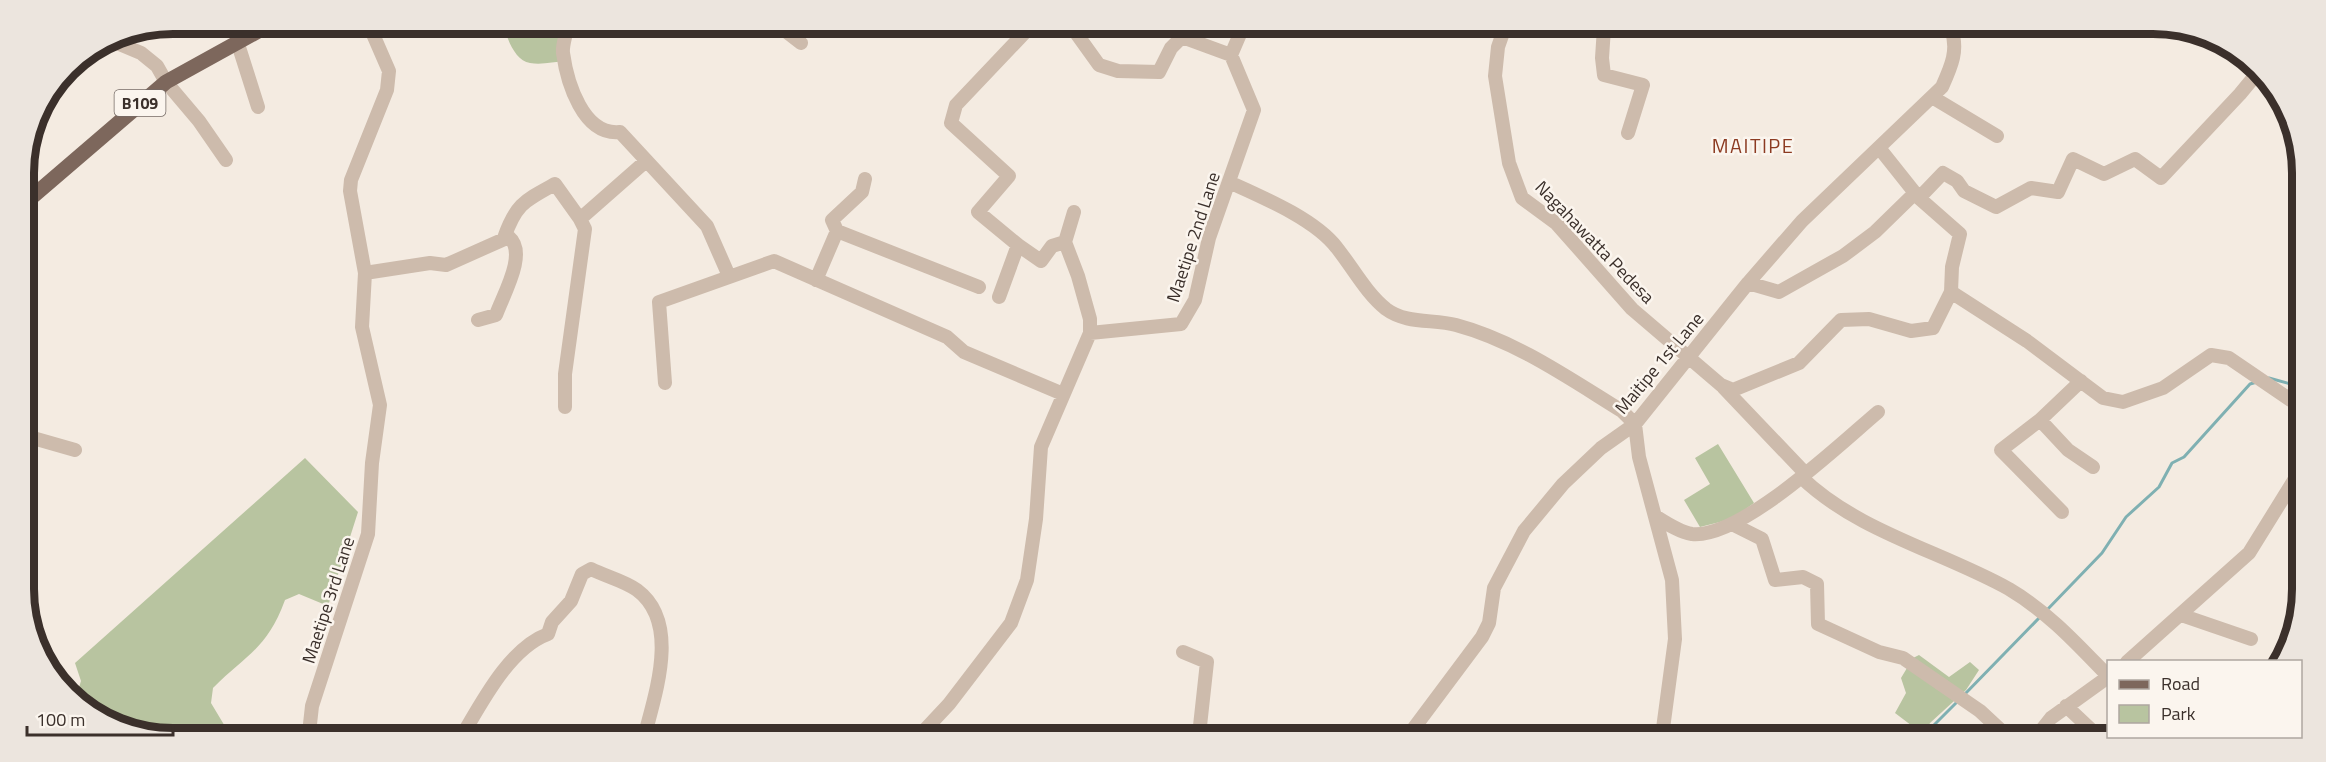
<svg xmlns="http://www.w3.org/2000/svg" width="2326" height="762" viewBox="0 0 2326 762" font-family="'Titillium Web',sans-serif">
	<rect width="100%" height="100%" fill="#f4ebe1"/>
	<path fill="#b8c4a0" d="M504,25H567L565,61C554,62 541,65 530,63C515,61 506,37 504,25Z
		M1718,444L1754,503L1732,519L1700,527L1684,500L1710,484L1695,458Z
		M305,458L358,512L328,606L299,594L285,600C267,649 247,654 213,688L211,703L229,733H134L76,697L81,681L75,663Z
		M1919,655L1949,677L1970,662L1979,670L1966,690L1930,723L1924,735L1895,713L1906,693L1901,678L1913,658Z"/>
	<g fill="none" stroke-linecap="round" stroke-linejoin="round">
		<path stroke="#7fb0b2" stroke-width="3" d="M2269,378L2298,386
			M2046,611L2102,553L2126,517L2159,487L2172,463L2184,457L2250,384L2257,382
			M1964,695L2041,616
			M1928,737L1933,726L1957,702"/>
		<path stroke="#cdbbac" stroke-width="14" d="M567,25C567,34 562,44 563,53C567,82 583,136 620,132L707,226L729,276
			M611,25L624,30L661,25
			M779,26L801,43
			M1071,26L1099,65L1118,71L1159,72L1171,48L1182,37L1231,55
			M1505,27L1498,47L1495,76L1509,163L1522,198L1556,223L1632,309L1721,385L1733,390L1799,363L1841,320L1869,319L1911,331L1933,328L1951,292L1952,267L1960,234L1919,198L1880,149
			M1604,28L1602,58L1604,75L1643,85L1628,133
			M110,40L141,53L157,66L166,82L199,121L226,160
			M238,44L258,107
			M1932,97L1997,136
			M1229,182C1262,197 1315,219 1337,248C1353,268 1366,293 1386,309C1406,324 1433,319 1456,325C1516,341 1570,379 1622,411L1635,424
			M1919,198L1943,173L1957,181L1964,191L1996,207L2031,188L2058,192L2073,159L2104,174L2135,159L2161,178L2240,94L2259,71
			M1074,212L1065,242L1078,276L1090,319V333
			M837,231L832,220L862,192L865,179
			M504,238C516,204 524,201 555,184L580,219
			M1018,245L1041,261L1052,246L1065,242
			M365,273L430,263L446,265L509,237C528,253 503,295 496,315L478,320
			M816,280L837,231L979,287
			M1748,283L1779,292L1843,256L1875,232L1915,193
			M1951,292L2027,341L2103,398L2123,402L2163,388L2211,355L2229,358L2298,405
			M999,297L1018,245L978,212L1009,176L951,123L956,105L1031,26
			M665,383L659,302L774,261L947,337L964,352L1063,394
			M1723,387L1805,473
			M565,407V374L585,229L580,219L646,161
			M2040,420L2068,450L2093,467
			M1635,424L1639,457L1672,580L1675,639L1662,736
			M26,436L75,450
			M1801,477C1858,532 1941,551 2009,589C2048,612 2077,644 2108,676
			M2062,512L2001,450L2040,420L2081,381
			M1655,516C1666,523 1679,532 1692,534C1741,539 1840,444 1878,412
			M1734,525L1762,539L1775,580L1803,577L1817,584L1818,624L1879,652L1903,658L1980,711L2008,737
			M2181,615L2251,639
			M1183,652L1207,662L1199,735
			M2127,662L2249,553L2298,474
			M2066,706L2100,738
			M309,733L312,706L368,534L372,463L380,405L362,327L365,273L350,191L351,180L387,90L389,71L369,25
			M463,734C483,700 510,648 548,634L552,622L571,601L582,574L591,569C605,576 625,581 637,590C680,622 656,691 645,734
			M920,735L949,704L1011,623L1027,580L1036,519L1041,447L1090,333L1181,324L1195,300L1209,238L1254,110L1231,55L1243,27
			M1408,736L1482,637L1489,623L1494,588L1524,531L1563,484L1601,448L1635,424L1748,283L1802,221L1942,87C1951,67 1959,50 1951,29
			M2036,737L2051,718L2108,677"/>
		<path stroke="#7d675c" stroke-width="15" d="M25,203L166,82L271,24"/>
	</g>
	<g text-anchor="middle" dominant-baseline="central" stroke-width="5" stroke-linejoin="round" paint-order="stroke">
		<rect fill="#fbf5ee" stroke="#756b66" stroke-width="1.5" x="114.5" y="90" width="51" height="26" rx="4.5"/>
		<g font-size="16" font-weight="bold" fill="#3b302b">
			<text x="140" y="103">B109</text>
		</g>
		<g font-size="18" fill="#3b302b" stroke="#fbf5ee">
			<text transform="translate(1193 237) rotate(-72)">Maetipe 2nd Lane</text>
			<text transform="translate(1595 242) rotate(46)">Nagahawatta Pedesa</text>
			<text transform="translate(1659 363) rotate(-50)">Maitipe 1st Lane</text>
			<text transform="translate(328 600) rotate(-72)">Maetipe 3rd Lane</text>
		</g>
		<g font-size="20" letter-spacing="1.5" fill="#8c3b22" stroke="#fbf5ee">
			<text x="1753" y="145">MAITIPE</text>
		</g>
	</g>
	<path d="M0 0H2326V762H0ZM173 34H2153A139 139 0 0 1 2292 173V589A139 139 0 0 1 2153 728H173A139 139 0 0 1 34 589V173A139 139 0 0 1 173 34Z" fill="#ece5de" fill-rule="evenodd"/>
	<path fill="none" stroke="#3b302b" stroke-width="8" d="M173 34H2153A139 139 0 0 1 2292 173V589A139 139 0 0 1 2153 728H173A139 139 0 0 1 34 589V173A139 139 0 0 1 173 34Z"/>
	<rect x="2107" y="660" width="195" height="78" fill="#fbf5ee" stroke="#aea6a0" stroke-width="1.5"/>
	<rect x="2119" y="680" width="30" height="9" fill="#7d675c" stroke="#aea6a0" stroke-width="1.5"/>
	<text x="2161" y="690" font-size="18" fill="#3b302b">Road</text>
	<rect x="2119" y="705" width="30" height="18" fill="#b8c4a0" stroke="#aea6a0" stroke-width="1.5"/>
	<text x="2161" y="720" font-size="18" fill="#3b302b">Park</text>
	<path d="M27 726v9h146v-9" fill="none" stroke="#3b302b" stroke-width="3"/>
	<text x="36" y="726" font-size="18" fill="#3b302b" stroke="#fbf5ee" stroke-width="4.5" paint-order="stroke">100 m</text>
</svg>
